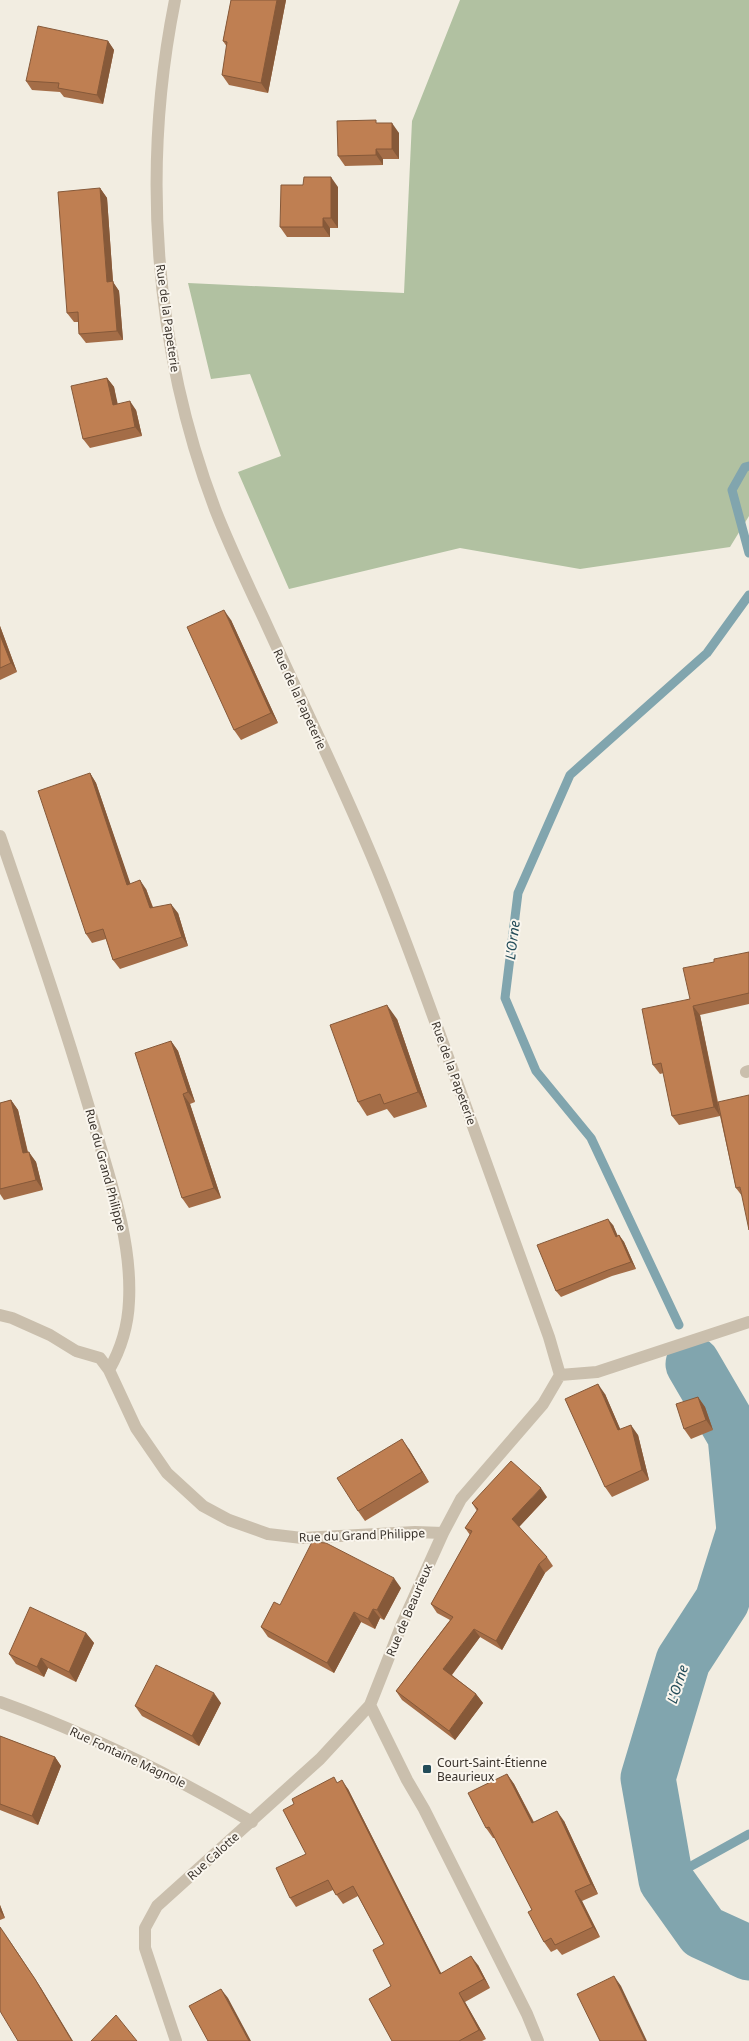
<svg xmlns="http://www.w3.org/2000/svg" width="749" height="2041" viewBox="0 0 749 2041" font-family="'Noto Sans',sans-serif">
	<rect width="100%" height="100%" fill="#f2ede1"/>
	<path fill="#b1c1a1" d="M460,0H749V516L730,547L580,569L460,548L289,589L238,472L281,456L250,374L211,379L188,283L404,293L412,121Z"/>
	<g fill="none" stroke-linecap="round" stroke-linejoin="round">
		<path stroke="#81a5ae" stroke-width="9" d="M749,466L745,467L732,490L749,553
			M679,1325L591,1138L536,1071L505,998L518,893L570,775L707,653L749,595
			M666,1880L749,1834"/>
		<path stroke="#81a5ae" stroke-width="55" d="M693,1364L735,1436L744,1531L722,1601L683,1661L648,1778L666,1880L703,1932L749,1953"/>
		<path stroke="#cabfad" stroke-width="12" d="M175,0C141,169 154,348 215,509C230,547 247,583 264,619C298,694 335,769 367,845C397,914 422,986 448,1057C481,1150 515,1243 549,1337L560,1375
			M0,836C34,935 68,1034 97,1135C113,1188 132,1245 129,1301C128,1326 121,1349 109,1370
			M746,1072L749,1071
			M0,1315L12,1318L50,1335L76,1351L100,1358L109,1370L136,1428L167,1473L203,1506L229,1520L268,1534L302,1538L415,1532L443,1533
			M560,1375L597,1372L749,1322
			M0,1702C89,1734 170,1774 252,1822
			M176,2041L145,1948V1928L157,1906L320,1759L370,1705
			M538,2041L527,2014L424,1809L407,1780L370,1705L402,1624L443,1533L461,1499L543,1404L560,1375"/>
	</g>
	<path fill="#a46d47" d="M231,0H286L268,93L229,85L222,75L227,47L223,41Z
		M108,41L114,50L103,104L64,97L60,92L32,90L26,81Z
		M379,123L399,133V159H383V165L345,166L338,156Z
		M338,187V228H330V237H287L280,227Z
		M100,188L107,198L113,282L119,291L123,340L86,343L79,334L78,322H74L67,313Z
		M107,378L114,387L117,404L136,410L142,436L90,448L83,439Z
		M231,620L278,723L241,740L234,730Z
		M0,626L17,672L0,680Z
		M90,773L96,783L130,884L146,889L153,907L178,913L188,946L120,969L113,960L106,939L92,943L86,934Z
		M749,952V1004L700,1015L718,1102L742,1196L736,1188L720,1116L679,1125L672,1116L664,1073L660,1074L653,1065L690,999L714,962Z
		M397,1019L427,1107L394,1118L387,1109L367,1116L358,1102Z
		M171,1041L178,1051L195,1102L190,1104L221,1198L189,1208L182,1198Z
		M11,1100L18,1110L28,1152L36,1162L43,1190L4,1200L0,1194V1103Z
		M613,1225L617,1236L619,1235L624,1242L636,1269L612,1276L561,1297L556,1291Z
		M605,1394L620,1429L638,1435L649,1480L612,1497L605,1487Z
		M698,1397L705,1407L713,1430L691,1439L684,1429Z
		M409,1449L429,1482L365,1521L358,1511Z
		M547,1497L519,1527L547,1557L553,1566L545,1573L502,1650L480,1637L452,1675L476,1694L483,1703L455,1740L402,1700L396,1691L450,1620L437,1613L431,1604L470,1535L465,1528L477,1511L472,1503Z
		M401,1588L384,1620L380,1618L375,1629L361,1622L334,1673L268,1637L261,1627L280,1605Z
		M86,1633L94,1643L76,1682L48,1668L44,1677L16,1664L9,1654Z
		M221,1703L199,1746L142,1716L135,1706Z
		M0,1736L55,1757L61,1766L38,1825L0,1810Z
		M507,1774L514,1784L534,1822L564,1821L598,1894L582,1901L600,1937L562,1955L557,1949L551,1952L544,1942L532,1910L495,1838H493L486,1828Z
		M338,1782L348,1789L441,1973L478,1965L490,1988L465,2002L486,2039L482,2041H392L391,1986L384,1944L358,1896L343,1904L333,1890L296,1907L290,1898L306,1854Z
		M0,1905L5,1918L0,1920Z"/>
	<path fill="#865939" d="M277,0H286L268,93L261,83Z
		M108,41L114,50L103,104L97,95Z
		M392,123L399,133V159L392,149Z
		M376,149L383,159V165L376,155Z
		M331,177L338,187V228L331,218Z
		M100,188L107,198L113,282L119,291L123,340L117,331L107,282Z
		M323,218L330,228V237L323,227Z
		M107,378L114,387L120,414L113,405Z
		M130,401L136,410L142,436L135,427Z
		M224,610L231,620L278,723L271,713Z
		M0,626L17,672L11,663L0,635Z
		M90,773L96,783L134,894L127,885Z
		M140,880L146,889L156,917L150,908Z
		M171,904L178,913L188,946L182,937Z
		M387,1005L397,1019L427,1107L418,1092Z
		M693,1006L700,1015L720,1116L714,1107Z
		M171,1041L178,1051L195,1102L188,1092Z
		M183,1094L190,1104L221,1198L214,1188Z
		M11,1100L18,1110L30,1163L23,1153Z
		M29,1152L36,1162L43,1190L36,1180Z
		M608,1219L613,1225L621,1243L616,1237Z
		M619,1235L624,1242L636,1269L631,1262Z
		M598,1384L605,1394L625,1440L618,1430Z
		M698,1397L705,1407L713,1430L706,1420Z
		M631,1425L638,1435L649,1480L642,1470Z
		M402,1439L409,1449L429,1482L422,1472Z
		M541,1488L547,1497L518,1528L512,1519Z
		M539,1564L545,1573L502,1650L496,1641Z
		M394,1578L401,1588L384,1620L377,1610Z
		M373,1609L380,1618L375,1629L368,1619Z
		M354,1612L361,1622L334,1673L327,1663Z
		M474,1629L480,1637L450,1677L443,1669Z
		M86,1633L94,1643L76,1682L69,1672Z
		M41,1658L48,1668L44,1677L37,1667Z
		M214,1693L221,1703L199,1746L192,1736Z
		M476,1694L483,1703L455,1740L449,1731Z
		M55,1757L61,1766L38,1825L32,1816Z
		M507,1774L514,1784L539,1833L532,1823Z
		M342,1780L348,1789L446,1983L440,1974Z
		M557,1811L564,1821L598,1894L591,1884Z
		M575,1891L582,1901L600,1937L593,1927Z
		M0,1905L5,1918L0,1911Z
		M0,1926L41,1988L73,2041H72Z
		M471,1956L478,1965L490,1988L484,1979Z
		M614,1976L621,1986L647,2041H645Z
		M221,1989L228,1998L251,2041H249Z
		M459,1993L465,2002L486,2039L479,2030Z"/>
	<path fill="#bf7f52" stroke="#865939" d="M231,0H277L261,83L222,75L227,42L223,41Z
		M38,26L108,41L97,95L58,88L59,83L26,81Z
		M376,120V123H392V149H376V155L338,156L337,121Z
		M304,177H331V218H323V227H280L281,185H303Z
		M100,188L107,282L113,281L117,331L79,334L78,312L67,313L58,192Z
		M107,378L113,405L130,401L135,427L83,439L71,386Z
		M224,610L271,713L234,730L187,627Z
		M0,635L11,663L0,668Z
		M90,773L127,885L140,880L150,908L171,904L182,937L113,960L103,929L86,934L38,791Z
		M749,952V993L693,1006L714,1107L672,1116L661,1063L653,1065L642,1009L690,999L683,968L714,962V959Z
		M387,1005L418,1092L384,1104L380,1094L358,1102L330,1025Z
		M171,1041L188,1092L183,1094L214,1188L182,1198L135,1053Z
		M749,1095V1230L740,1187L736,1188L718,1102Z
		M11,1100L23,1153L29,1152L36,1180L0,1189V1103Z
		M608,1219L616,1237L619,1235L631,1262L608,1270L556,1291L537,1245Z
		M598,1384L618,1430L631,1425L642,1470L605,1487L565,1399Z
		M698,1397L706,1420L684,1429L676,1404Z
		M402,1439L422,1472L358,1511L337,1478Z
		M511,1461L541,1488L512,1519L547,1557L539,1564L496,1641L474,1629L443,1669L476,1694L449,1731L396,1691L453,1617L431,1604L472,1531L465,1528L478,1509L472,1503Z
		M312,1542L326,1543L394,1578L377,1610L373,1609L368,1619L354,1612L327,1663L261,1627L274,1602L280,1605Z
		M30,1607L86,1633L69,1672L41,1658L37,1667L9,1654Z
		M156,1665L214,1693L192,1736L135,1706Z
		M0,1736L55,1757L32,1816L0,1804Z
		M507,1774L532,1823L557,1811L591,1884L575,1891L593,1927L555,1945L551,1938L544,1942L528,1912L532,1910L489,1827L486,1828L468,1793Z
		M334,1777L337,1783L342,1780L440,1974L471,1956L484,1979L459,1993L479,2030L459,2041H392L369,1999L391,1986L373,1950L384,1944L353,1886L336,1895L328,1880L290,1898L276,1868L306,1854L283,1810L294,1804L292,1799Z
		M0,1927L35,1979L72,2041H18L0,2011Z
		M614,1976L645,2041H600L577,1994Z
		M221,1989L249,2041H208L189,2006Z
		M116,2015L137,2041H91Z"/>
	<rect fill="#234c59" stroke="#faf6ee" stroke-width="2" x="422" y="1764" width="10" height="10" rx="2.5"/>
	<g text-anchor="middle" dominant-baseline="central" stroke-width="4" stroke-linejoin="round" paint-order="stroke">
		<g font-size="12" fill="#39322b" stroke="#faf6ee">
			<text transform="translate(168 318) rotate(82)">Rue de la Papeterie</text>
			<text transform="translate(300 699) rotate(65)">Rue de la Papeterie</text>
			<text transform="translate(454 1073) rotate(70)">Rue de la Papeterie</text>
			<text transform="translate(106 1170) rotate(75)">Rue du Grand Philippe</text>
			<text transform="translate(362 1535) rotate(-2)">Rue du Grand Philippe</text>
			<text transform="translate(409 1610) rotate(-67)">Rue de Beaurieux</text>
			<text transform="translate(128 1757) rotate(25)">Rue Fontaine Magnole</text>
			<text transform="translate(213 1856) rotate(-42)">Rue Calotte</text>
		</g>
		<g font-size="12" fill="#39322b" stroke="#faf6ee" text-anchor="start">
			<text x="437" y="1762">Court-Saint-Étienne<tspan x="437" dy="14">Beaurieux</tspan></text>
		</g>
		<g font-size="14" font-style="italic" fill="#234c59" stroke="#faf6ee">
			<text transform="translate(512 940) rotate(-83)">L'Orne</text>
			<text transform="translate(677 1684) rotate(-72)">L'Orne</text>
		</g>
	</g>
</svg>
